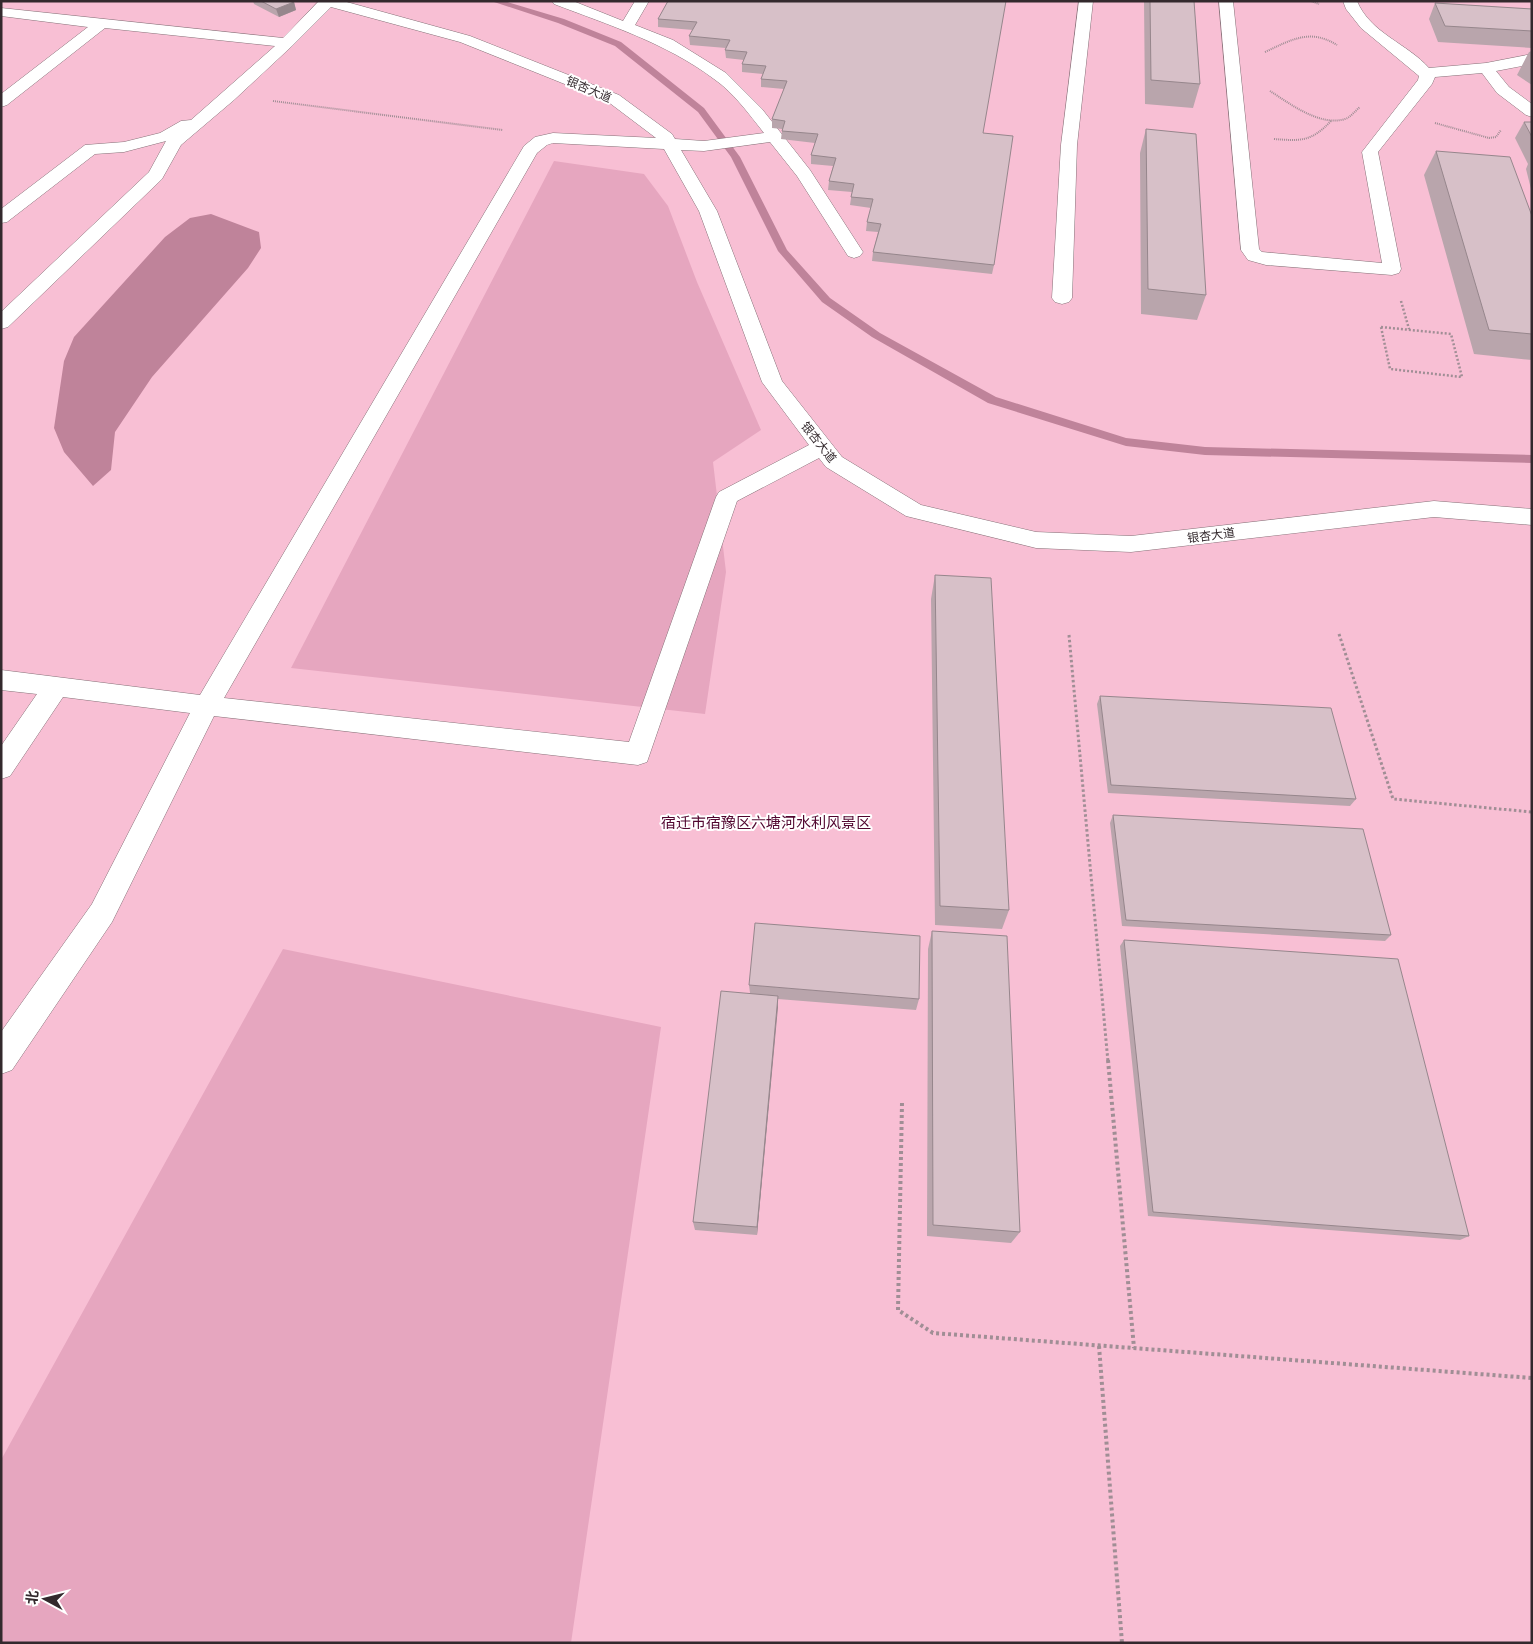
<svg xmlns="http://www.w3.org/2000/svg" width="1533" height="1644" viewBox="0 0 1533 1644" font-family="Poppins,'Noto Sans SC',sans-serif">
	<rect width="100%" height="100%" fill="#ffe6ef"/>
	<path fill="#f8bfd4" d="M1,1H1532V1643H1Z"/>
	<path fill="#e6a6bf" d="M554,161L644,174L668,206L697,282L761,430L713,462L726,572L705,714L291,668Z
		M283,949L661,1027L571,1643H1V1460Z"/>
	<path fill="#bf839a" d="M211,214L259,232L261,248L248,268L152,377L115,432L111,470L93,486L64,452L54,428L64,361L74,337L165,237L190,218Z"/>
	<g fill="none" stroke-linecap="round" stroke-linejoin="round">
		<path fill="#bf839a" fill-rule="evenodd" d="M491,1H504L564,19L621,42L704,108L740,157L787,250L830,298L880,333L996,397L1126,438L1205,447L1532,455V463L1205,455L1126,446L988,403L872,337L822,302L778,251L731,157L698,112L615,46L558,23Z"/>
		<defs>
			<path id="minor" d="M319,1H343L470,36L619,95L672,134L675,139L704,141L764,133C749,114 733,92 714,79C666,43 609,25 554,4L552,1H573L623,21L635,1H649L635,25L673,40L726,73L762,109L810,170L863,252L860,256L854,258L848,256L797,176L770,142L704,151L681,150L717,211L782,381L842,457L921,505L1036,532L1131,536L1434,501L1532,509V525L1434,517L1131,552L1036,548L906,516L826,467L819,458L737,501L647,762L638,765L214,716L112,922L12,1070L1,1074V1032L92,904L190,713L63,697L10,776L1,779V746L37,694L1,690V670L200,695L524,146L535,137L553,133L656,138L607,101L460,42L331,7L292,46L234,100L181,145L162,179L8,327L1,329V312L149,172L166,141L124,152L95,154L7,222L1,223V209L85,145L124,142L160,133L181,121L191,120L275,46L105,28L7,105L1,107V94L88,27L1,16V8L283,38ZM553,143L664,149L699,211L762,382L809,445L719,492L716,497L629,742L224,698L537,153L547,145Z
				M1079,1H1093L1077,145L1072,298L1069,302L1062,304L1055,302L1052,298L1061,145Z
				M1219,1H1233L1259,249L1262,252L1382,263L1362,152L1418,80L1419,76L1361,28L1346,9L1343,1H1357C1370,33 1408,44 1429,68L1486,63L1532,54V64L1496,71L1509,87L1532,104V117L1526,115L1497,93L1482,73L1435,77L1432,84L1378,152L1401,269L1399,273L1392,275L1266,265L1248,260L1241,250Z"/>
		</defs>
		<use href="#minor" stroke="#867178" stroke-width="1"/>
		<path stroke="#a08e95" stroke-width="2" stroke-dasharray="1 1" stroke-linecap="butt" d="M1311,1L1319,4
			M1265,52C1291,40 1310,28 1337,45
			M1270,91C1289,103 1320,127 1345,119C1351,117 1355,111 1360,107
			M273,101L503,130
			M1435,123L1489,138L1496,137L1501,130
			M1274,139C1301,141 1311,142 1331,121"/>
		<path stroke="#a08e95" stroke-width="2.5" stroke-dasharray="2 2" stroke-linecap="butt" d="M1401,301L1409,329
			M1381,327L1451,334L1462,377L1390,369Z"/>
		<path stroke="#a08e95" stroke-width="3" stroke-dasharray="2.5 2.5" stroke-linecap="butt" d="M1339,634L1393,799L1532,812
			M1069,635L1108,1062"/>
		<path stroke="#a08e95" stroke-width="4" stroke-dasharray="3 3" stroke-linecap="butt" d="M1108,1060L1134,1348
			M902,1103L898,1310L933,1333L1532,1378
			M1099,1346L1122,1643"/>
		<use href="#minor" fill="#fff" fill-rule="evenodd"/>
	</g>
	<path fill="#b9a5ac" d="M253,1H292L294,2L296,10L279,17L254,4Z
		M668,1L983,133L994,265L992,274L872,261L873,252L878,232L866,231L867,222L871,208L850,205L852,192L828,190L829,181L833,166L811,164V155L815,143L781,139L782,131V129L772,128V119L784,89L761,87V79L763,74L742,72V64L744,60L726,58L725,50L726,48L690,45L689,36L693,30L658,27V19Z
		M1144,1H1194L1200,84L1193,108L1145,104Z
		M1435,3L1532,9V48L1438,42L1429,19Z
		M1532,51V85L1517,75L1529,52Z
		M1524,122H1532V193L1526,169L1528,164L1515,138Z
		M1146,129L1206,295L1197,320L1141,314L1140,153Z
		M1436,151L1532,216V360L1474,354L1424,175Z
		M935,575L1009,910L1002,929L935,925L931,599Z
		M1100,696L1356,799L1350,806L1108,793L1097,704Z
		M1113,815L1391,935L1385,941L1122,926L1110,823Z
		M932,931L1020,1232L1011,1243L927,1236L928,949Z
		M1124,940L1469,1236L1460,1240L1148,1216L1120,946Z
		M749,985L919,999L916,1010L778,999L757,1235L695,1230L693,1222L750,993Z"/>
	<path fill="#96868c" d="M294,2L296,10L279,17L276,9Z
		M778,996V1007L757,1235V1227Z"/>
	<path fill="#d7c0c8" stroke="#96868c" d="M261,1H292L294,2L276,9Z
		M668,1H1006L983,133L1013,136L994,265L873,252L881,224L867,222L873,199L851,197L854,184L829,181L836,158L811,155L818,134L782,131L785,121L772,119L787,81L761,79L766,66L742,64L747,52L725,50L730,40L689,36L697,22L658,19Z
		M1150,1H1194L1200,84L1151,80Z
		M1435,3L1532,9V31L1445,26Z
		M1524,122H1532V137Z
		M1146,129L1196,134L1206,295L1148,289Z
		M1436,151L1510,157L1532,216V334L1489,330Z
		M935,575L991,578L1009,910L940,906Z
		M1100,696L1331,708L1356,799L1111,785Z
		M1113,815L1363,829L1391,935L1126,920Z
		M755,923L920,936L919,999L749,985Z
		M932,931L1007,936L1020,1232L933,1225Z
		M1124,940L1398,959L1469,1236L1153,1212Z
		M721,991L778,996L757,1227L693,1222Z"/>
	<g text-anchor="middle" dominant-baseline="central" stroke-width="4" stroke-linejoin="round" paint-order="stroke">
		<g font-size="12" fill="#33292d" stroke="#fff">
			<text transform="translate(589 89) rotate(23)">银杏大道</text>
			<text transform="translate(819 442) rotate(51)">银杏大道</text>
			<text transform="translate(1211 535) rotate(-7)">银杏大道</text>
		</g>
		<g font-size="15" fill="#51062f" stroke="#fff">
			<text x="766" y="822">宿迁市宿豫区六塘河水利风景区</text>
		</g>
	</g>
	<rect width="1533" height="1644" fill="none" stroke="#33292d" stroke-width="5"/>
	<g transform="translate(45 1599) rotate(277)" stroke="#ffffff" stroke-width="4" paint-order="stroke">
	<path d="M0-4L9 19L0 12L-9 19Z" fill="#33292d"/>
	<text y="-8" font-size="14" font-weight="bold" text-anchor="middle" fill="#33292d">北</text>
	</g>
</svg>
